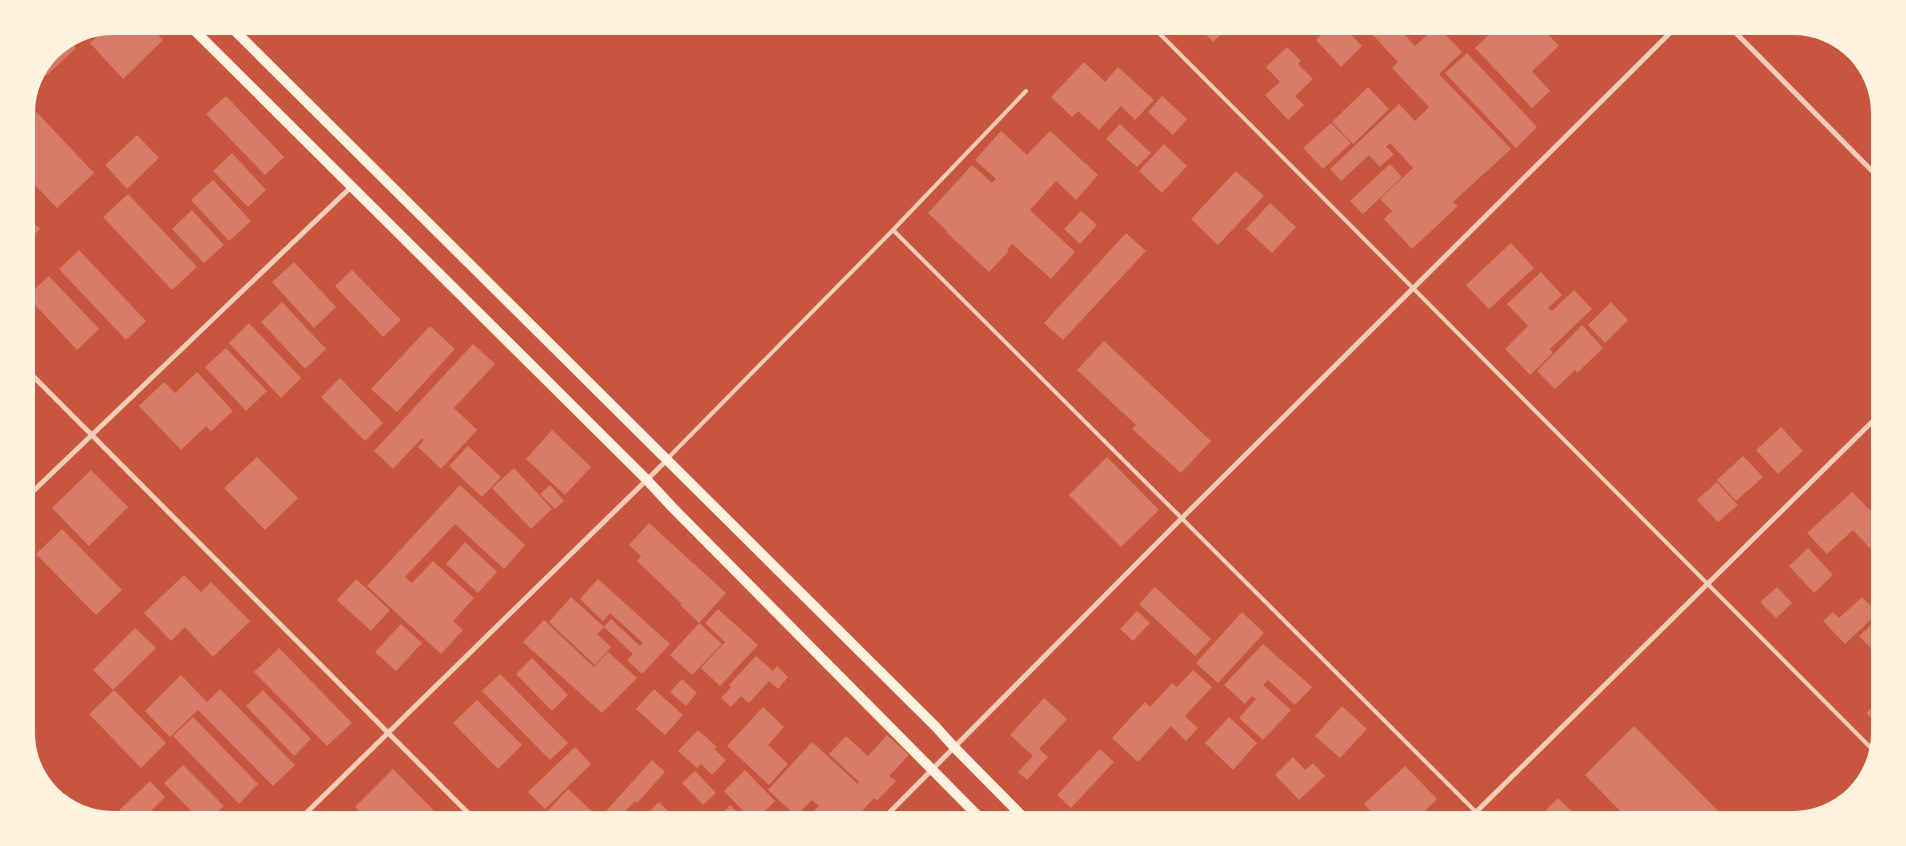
<svg xmlns="http://www.w3.org/2000/svg" width="1906" height="846" viewBox="0 0 1906 846" font-family="Rubik,sans-serif">
	<rect width="100%" height="100%" fill="#c8553d"/>
	<path fill="#d67c66" d="M113,26H150L163,40L123,79L90,43L107,27Z
		M1198,26H1230L1213,42Z
		M1330,26H1343L1362,46L1341,67L1316,40Z
		M1378,26H1404L1400,30L1415,46L1437,26L1462,52L1439,74L1511,149L1453,202L1458,206L1412,249L1384,219L1392,211L1380,199L1413,168L1390,143L1386,147L1394,154L1380,167L1369,155L1341,181L1330,169L1399,104L1415,121L1429,107L1392,68L1398,62L1371,33Z
		M1498,26H1529L1535,32L1541,27L1559,46L1532,71L1550,91L1532,108L1475,48Z
		M69,40L76,48L46,76L42,73L52,51Z
		M1287,47L1301,61L1298,64L1313,79L1295,96L1304,105L1288,120L1265,95L1280,82L1266,67Z
		M1467,53L1537,127L1516,148L1445,73Z
		M1084,62L1105,82L1118,67L1154,100L1135,120L1121,106L1099,130L1078,111L1072,117L1051,97Z
		M1368,87L1389,109L1353,144L1332,122Z
		M226,96L284,157L265,175L206,114Z
		M1162,96L1187,119L1173,135L1148,112Z
		M28,103L94,173L57,208L35,185L26,193V107Z
		M1331,123L1351,143L1323,169L1303,148Z
		M1120,124L1151,153L1137,167L1106,139Z
		M1001,131L1027,155L1050,131L1098,175L1076,200L1056,181L1030,210L1075,252L1051,279L1012,244L1007,250L1009,251L989,272L946,232L947,231L928,213L972,165L992,183L996,179L975,160Z
		M137,135L159,158L127,189L105,165Z
		M1164,144L1187,166L1162,193L1139,171Z
		M232,153L266,190L248,207L213,171Z
		M1390,164L1402,177L1363,214L1350,201Z
		M1236,171L1264,196L1218,245L1191,219Z
		M213,180L251,221L229,241L191,200Z
		M128,194L197,267L172,290L103,217Z
		M1270,203L1296,227L1272,253L1246,229Z
		M192,210L224,245L204,263L172,229Z
		M1081,211L1097,225L1080,244L1064,229Z
		M26,215L40,229L26,242Z
		M1126,233L1146,251L1063,340L1044,323Z
		M1511,243L1534,268L1489,309L1466,285Z
		M79,250L146,321L126,340L59,269Z
		M294,262L336,307L314,328L272,282Z
		M352,270L401,320L383,337L335,286Z
		M1541,272L1562,295L1548,308L1552,311L1574,290L1592,309L1550,349L1553,353L1530,375L1505,349L1528,326L1507,304Z
		M49,276L99,329L77,350L27,296Z
		M282,302L326,349L305,369L261,322Z
		M1611,302L1628,320L1605,343L1588,325Z
		M249,323L301,378L281,398L229,343Z
		M1582,325L1603,348L1577,373L1575,370L1555,389L1537,371Z
		M430,326L455,349L397,412L371,389Z
		M1104,341L1211,441L1181,473L1132,429L1136,425L1077,370Z
		M473,344L495,364L454,408L477,430L441,469L418,447L424,440L422,438L393,469L374,451Z
		M226,348L267,391L246,411L205,367Z
		M197,372L233,411L211,431L206,426L181,450L139,406L164,382L175,393Z
		M340,378L383,423L365,441L321,397Z
		M1781,427L1803,451L1778,474L1756,450Z
		M552,430L591,467L565,495L526,459Z
		M468,446L501,477L482,497L449,466Z
		M1743,456L1763,477L1736,501L1717,480Z
		M257,457L298,498L265,530L224,488Z
		M1107,457L1159,510L1121,547L1069,495Z
		M514,468L552,509L531,529L492,488Z
		M91,470L128,507L89,546L52,508Z
		M1717,482L1738,505L1718,522L1697,500Z
		M460,485L525,545L504,569L455,524L405,577L412,583L433,561L474,598L453,621L463,630L441,654L367,586Z
		M550,485L564,501L555,509L540,494Z
		M1852,492L1880,520V559L1853,530L1827,554L1807,533Z
		M649,523L726,593L699,623L722,644L692,675L670,655L699,623L680,605L682,604L637,561L641,556L629,545Z
		M62,529L122,590L96,615L36,554Z
		M465,542L497,572L478,593L446,564Z
		M1808,548L1833,575L1814,593L1789,566Z
		M184,575L201,592L211,582L250,621L213,657L185,627L171,641L144,613Z
		M356,579L390,610L371,631L337,600Z
		M598,579L670,644L642,674L627,660L633,654L604,627L597,634L611,647L595,665L549,622L571,597L604,627L611,619L640,646L643,643L610,613L603,621L580,599Z
		M1155,587L1211,639L1195,656L1139,604Z
		M1777,587L1792,603L1776,618L1760,602Z
		M1862,597L1878,613L1845,644L1823,621L1833,612L1839,618Z
		M718,609L758,645L720,686L701,668L725,642L705,623Z
		M1137,611L1150,623L1133,641L1120,629Z
		M1242,612L1264,633L1218,683L1196,663Z
		M1880,616V658L1859,636Z
		M544,620L594,667L608,652L637,678L602,713L523,642Z
		M401,624L422,643L396,671L375,652Z
		M135,628L156,648L113,690L93,670Z
		M1263,644L1312,687L1295,705L1268,680L1263,685L1291,710L1263,740L1239,718L1256,699L1252,696L1245,704L1224,685Z
		M279,648L352,723L327,746L254,672Z
		M756,656L773,671L777,666L788,677L778,689L769,681L749,703L741,696L731,707L721,698L731,687L729,685Z
		M532,658L568,695L552,711L516,674Z
		M1193,670L1212,687L1185,716L1198,728L1186,741L1171,726L1138,762L1112,738L1145,702L1150,707L1172,683L1177,687Z
		M500,674L568,743L550,760L482,691Z
		M181,675L207,702L220,689L295,765L273,786L198,710L170,737L145,711Z
		M682,679L697,693L686,706L670,692Z
		M654,689L683,715L665,735L636,709Z
		M114,690L166,743L141,768L89,714Z
		M263,690L311,739L294,756L246,706Z
		M1044,698L1067,719L1039,749L1048,757L1027,780L1018,772L1033,756L1010,735Z
		M477,700L522,745L498,769L453,723Z
		M1880,700V724L1878,725L1866,713Z
		M1342,706L1367,729L1340,758L1315,736Z
		M763,707L784,727L768,745L788,764L769,785L727,746Z
		M193,717L258,784L239,804L173,736Z
		M1229,717L1257,743L1233,770L1205,743Z
		M1634,726L1727,820H1629L1585,775Z
		M698,730L717,747L714,749L726,760L712,775L701,764L697,768L678,751Z
		M887,735L909,755L889,776L896,781L877,801L874,798L854,820H834L823,810L832,820H804L819,806L812,800L796,816L768,790L812,742L858,784L859,782L829,754L846,736L868,756Z
		M575,747L591,764L545,809L528,792Z
		M1100,749L1114,762L1071,808L1057,795Z
		M1293,757L1305,770L1313,763L1325,776L1299,800L1275,775Z
		M652,760L665,772L637,803L635,801L617,820H598Z
		M183,765L224,806L209,820H200L164,783Z
		M1405,766L1437,799L1416,820H1379L1364,804Z
		M393,769L443,820H368L355,807Z
		M745,770L775,801L756,820H752L724,791Z
		M695,771L716,793L703,805L682,783Z
		M150,781L165,797L142,820L110,819Z
		M568,789L593,812L586,820H549L544,815Z
		M1558,798L1580,820H1536Z
		M659,802L677,820H641Z
		M730,805L746,820H717Z"/>
	<g fill="none" stroke-linecap="round" stroke-linejoin="round">
		<path stroke="#f1ccb7" stroke-width="4" d="M1152,26L1876,753
			M893,230L1484,820
			M668,458L893,230L1026,91"/>
		<path stroke="#f1ccb7" stroke-width="5" d="M1729,26L1880,179
			M26,369L475,820
			M26,498L352,186
			M299,820L667,460
			M882,820L1182,518L1677,26
			M1468,820L1880,414"/>
		<path stroke="#fff3e0" stroke-width="10" d="M190,26L647,480L672,507L982,820
			M230,26L936,727L954,747L1026,820"/>
	</g>
	<path d="M0 0H1906V846H0ZM113 35H1793A78 78 0 0 1 1871 113V733A78 78 0 0 1 1793 811H113A78 78 0 0 1 35 733V113A78 78 0 0 1 113 35Z" fill="#fff3e0" fill-rule="evenodd"/>
</svg>
